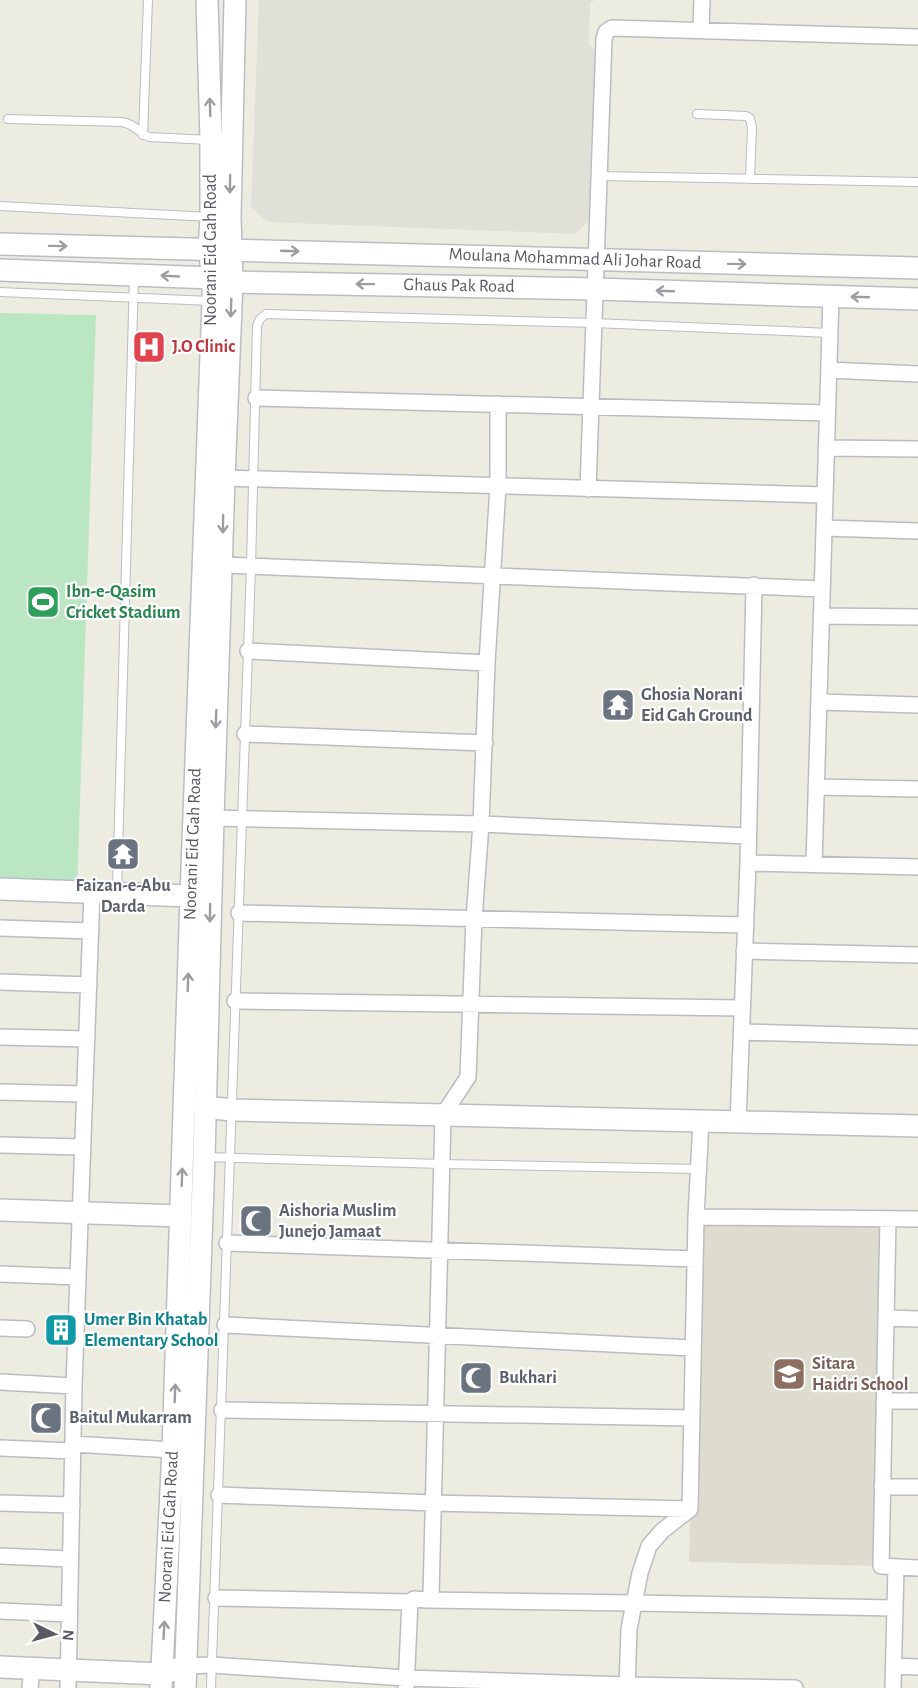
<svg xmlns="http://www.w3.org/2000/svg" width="918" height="1688" viewBox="0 0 918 1688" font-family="'Alegreya Sans',sans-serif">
	<rect width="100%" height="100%" fill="#edece0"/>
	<path fill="#e0dfd8" d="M259,0H596L590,2L589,45L596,52L590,219L576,234L268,222L251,207Z"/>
	<path fill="#dddccf" d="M696,1217L888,1219L881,1566L689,1562Z"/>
	<path fill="#bbe6c3" d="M0,313L96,315L77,892L0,889Z"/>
	<path fill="#c9c8bf" stroke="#d1cfbe" stroke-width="1.5" d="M54,1319L67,1320L66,1341H52Z"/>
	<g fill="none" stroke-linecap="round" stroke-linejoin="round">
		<defs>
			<path id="lane" d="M697,114L746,116L750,118L752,128L750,179
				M8,119L122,122C137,125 137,132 149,137L210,140
				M143,135L148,0
				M599,176L918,182
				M0,206L210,217
				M0,292L211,301
				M117,891L134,276
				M206,1157L442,1164L699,1169
				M211,1688L251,567L257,326L260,319L266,314L594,323L830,333"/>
			<path id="street" d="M701,30L702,0
				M829,370L918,374
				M256,398L827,413
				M826,448L918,449
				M224,478L825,495
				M588,489L604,39L606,32L612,28L918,37
				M824,528L918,531
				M222,565L822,589
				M821,616L918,617
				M248,651L487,663
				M819,702L918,705
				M245,734L485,743
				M816,787L918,789
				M213,818L481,824L748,836
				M748,863L918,867
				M814,864L831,296
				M239,913L745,925
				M0,928L91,931
				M744,951L918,955
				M0,982L89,985
				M235,1001L742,1008
				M742,1032L918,1037
				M0,1037L87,1039
				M0,1092L84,1094
				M738,1122L748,863L754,585
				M0,1145L82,1147
				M696,1217L918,1219
				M888,1219L881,1566L918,1568
				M227,1243L695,1259
				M0,1274L78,1277
				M886,1318L918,1319
				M225,1325L693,1348
				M0,1328L27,1329
				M0,1382L74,1386
				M884,1401H918
				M222,1410L692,1418
				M73,1444L173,1450
				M0,1448L73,1451
				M882,1487H918
				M219,1495L433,1503L690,1509
				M0,1503L72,1505
				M0,1556L69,1559
				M216,1598L410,1602
				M427,1600L634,1603L895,1608
				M0,1611L69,1614
				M185,1666L212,1665L406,1678L627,1685L795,1688
				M894,1666L918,1667
				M30,1688L32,1668
				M68,1688L74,1386L92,892
				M406,1688L410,1602L414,1599L427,1600L431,1596L443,1115L468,1077L474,919L481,824L487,663L498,486V404
				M627,1688L629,1629L640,1573L649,1546L662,1531L690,1509L696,1217L701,1121
				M893,1688L896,1567"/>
			<path id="secondary" d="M0,244L918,268
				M0,270L213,278L232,282L595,289L918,299
				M0,889L191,896
				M205,1107L232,1110L918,1126
				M0,1210L181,1216
				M0,1667L162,1674L176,1669
				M161,1688L173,1450L191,896L213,301V278L209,249L211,217V140L207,0
				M185,1688L204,1157L213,818L224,478L232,282L230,217L235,0"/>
		</defs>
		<use href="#lane" stroke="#bbbcc3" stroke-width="10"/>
		<use href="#street" stroke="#bbbcc3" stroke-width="18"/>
		<use href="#secondary" stroke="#bbbdc5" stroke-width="24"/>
		<use href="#lane" stroke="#fff" stroke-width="8"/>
		<use href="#street" stroke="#fff" stroke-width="15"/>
		<use href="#secondary" stroke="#fff" stroke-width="21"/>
	</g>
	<defs><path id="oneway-shaft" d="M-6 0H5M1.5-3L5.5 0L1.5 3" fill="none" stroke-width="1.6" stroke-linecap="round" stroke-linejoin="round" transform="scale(1.5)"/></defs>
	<g stroke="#9b9da1">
		<use href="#oneway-shaft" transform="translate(210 107) rotate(-92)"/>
		<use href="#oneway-shaft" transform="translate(230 184) rotate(91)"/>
		<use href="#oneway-shaft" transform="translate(58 246) rotate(1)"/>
		<use href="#oneway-shaft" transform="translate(290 251) rotate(2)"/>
		<use href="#oneway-shaft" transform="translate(737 264) rotate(1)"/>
		<use href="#oneway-shaft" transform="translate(170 276) rotate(-177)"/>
		<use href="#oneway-shaft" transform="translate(365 284) rotate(-179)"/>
		<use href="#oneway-shaft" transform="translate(665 291) rotate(-178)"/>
		<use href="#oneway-shaft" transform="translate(860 297) rotate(-178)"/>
		<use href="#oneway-shaft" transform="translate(231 308) rotate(92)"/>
		<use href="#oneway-shaft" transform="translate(223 524) rotate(91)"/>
		<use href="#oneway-shaft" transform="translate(216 719) rotate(92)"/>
		<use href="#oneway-shaft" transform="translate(210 913) rotate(91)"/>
		<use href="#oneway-shaft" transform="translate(188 982) rotate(-88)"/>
		<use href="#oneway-shaft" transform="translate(182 1177) rotate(-88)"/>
		<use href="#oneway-shaft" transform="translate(175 1393) rotate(-88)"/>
		<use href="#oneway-shaft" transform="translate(164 1630) rotate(-87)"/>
	</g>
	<defs>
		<symbol id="hospital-square" viewBox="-11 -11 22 22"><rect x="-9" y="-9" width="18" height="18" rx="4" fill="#e0444e" stroke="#fff"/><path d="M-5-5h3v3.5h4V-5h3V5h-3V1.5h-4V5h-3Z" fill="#fff"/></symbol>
		<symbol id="stadium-square" viewBox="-11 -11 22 22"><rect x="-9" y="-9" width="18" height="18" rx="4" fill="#2e9e5b" stroke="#fff"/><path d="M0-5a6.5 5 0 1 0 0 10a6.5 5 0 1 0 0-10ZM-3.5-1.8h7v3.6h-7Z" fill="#fff"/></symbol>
		<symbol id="temple-square" viewBox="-11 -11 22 22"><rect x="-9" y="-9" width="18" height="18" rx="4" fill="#6b7280" stroke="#fff"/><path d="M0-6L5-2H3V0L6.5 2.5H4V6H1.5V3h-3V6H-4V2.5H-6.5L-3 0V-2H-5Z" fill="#fff"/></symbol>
		<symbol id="mosque-square" viewBox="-11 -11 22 22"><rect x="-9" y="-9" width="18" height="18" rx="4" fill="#6b7280" stroke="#fff"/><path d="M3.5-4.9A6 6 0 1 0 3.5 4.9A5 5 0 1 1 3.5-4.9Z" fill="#fff"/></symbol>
		<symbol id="building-square" viewBox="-11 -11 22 22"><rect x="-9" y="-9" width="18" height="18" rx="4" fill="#0f9aa8" stroke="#fff"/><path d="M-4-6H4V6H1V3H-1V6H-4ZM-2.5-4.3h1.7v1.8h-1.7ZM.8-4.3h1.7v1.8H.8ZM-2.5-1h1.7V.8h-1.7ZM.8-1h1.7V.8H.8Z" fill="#fff"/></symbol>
		<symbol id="school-square" viewBox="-11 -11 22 22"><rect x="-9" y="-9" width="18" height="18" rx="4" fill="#8d6e63" stroke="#fff"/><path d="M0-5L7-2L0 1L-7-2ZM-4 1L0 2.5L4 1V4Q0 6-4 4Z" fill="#fff"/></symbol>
	</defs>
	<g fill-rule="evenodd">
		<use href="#hospital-square" x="130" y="328" width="38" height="38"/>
		<use href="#stadium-square" x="24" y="583" width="38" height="38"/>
		<use href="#temple-square" x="599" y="686" width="38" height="38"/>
		<use href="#temple-square" x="104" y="835" width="38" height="38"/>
		<use href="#mosque-square" x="237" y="1202" width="38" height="38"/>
		<use href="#building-square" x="42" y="1311" width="38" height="38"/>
		<use href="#school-square" x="770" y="1355" width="38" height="38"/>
		<use href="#mosque-square" x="457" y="1359" width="38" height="38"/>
		<use href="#mosque-square" x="27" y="1399" width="38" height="38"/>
	</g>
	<g text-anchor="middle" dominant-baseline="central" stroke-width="4.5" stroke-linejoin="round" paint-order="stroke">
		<g font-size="18" fill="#595b62" stroke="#fff">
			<text transform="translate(211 250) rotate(-90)">Noorani Eid Gah Road</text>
			<text transform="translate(575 259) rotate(2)">Moulana Mohammad Ali Johar Road</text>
			<text transform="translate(459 286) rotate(1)">Ghaus Pak Road</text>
			<text transform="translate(193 844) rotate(-88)">Noorani Eid Gah Road</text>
			<text transform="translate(169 1527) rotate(-87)">Noorani Eid Gah Road</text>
		</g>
		<g font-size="18" font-weight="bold" fill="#be3a42" stroke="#fff" text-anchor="start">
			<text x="172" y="347">J.O Clinic</text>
		</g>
		<g font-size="18" font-weight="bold" fill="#27864d" stroke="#fff" text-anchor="start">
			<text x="66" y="592">Ibn-e-Qasim<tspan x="66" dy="21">Cricket Stadium</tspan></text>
		</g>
		<g font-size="18" font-weight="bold" fill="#5b616d" stroke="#fff" text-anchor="start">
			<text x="641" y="695">Ghosia Norani<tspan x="641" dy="21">Eid Gah Ground</tspan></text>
			<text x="123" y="886" text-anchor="middle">Faizan-e-Abu<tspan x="123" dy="21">Darda</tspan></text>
			<text x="279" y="1211">Aishoria Muslim<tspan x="279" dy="21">Junejo Jamaat</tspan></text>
			<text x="499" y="1378">Bukhari</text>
			<text x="69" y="1418">Baitul Mukarram</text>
		</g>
		<g font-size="18" font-weight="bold" fill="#0d838f" stroke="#fff" text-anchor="start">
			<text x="84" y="1320">Umer Bin Khatab<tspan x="84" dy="21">Elementary School</tspan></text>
		</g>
		<g font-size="18" font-weight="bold" fill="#785e54" stroke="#fff" text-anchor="start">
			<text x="812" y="1364">Sitara<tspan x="812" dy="21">Haidri School</tspan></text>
		</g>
	</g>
	<g transform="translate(54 1634) rotate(95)" stroke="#ffffff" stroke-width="4.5" paint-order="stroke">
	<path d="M0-4.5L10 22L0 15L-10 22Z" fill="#595b62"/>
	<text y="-9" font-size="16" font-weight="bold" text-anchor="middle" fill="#595b62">N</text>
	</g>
</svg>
